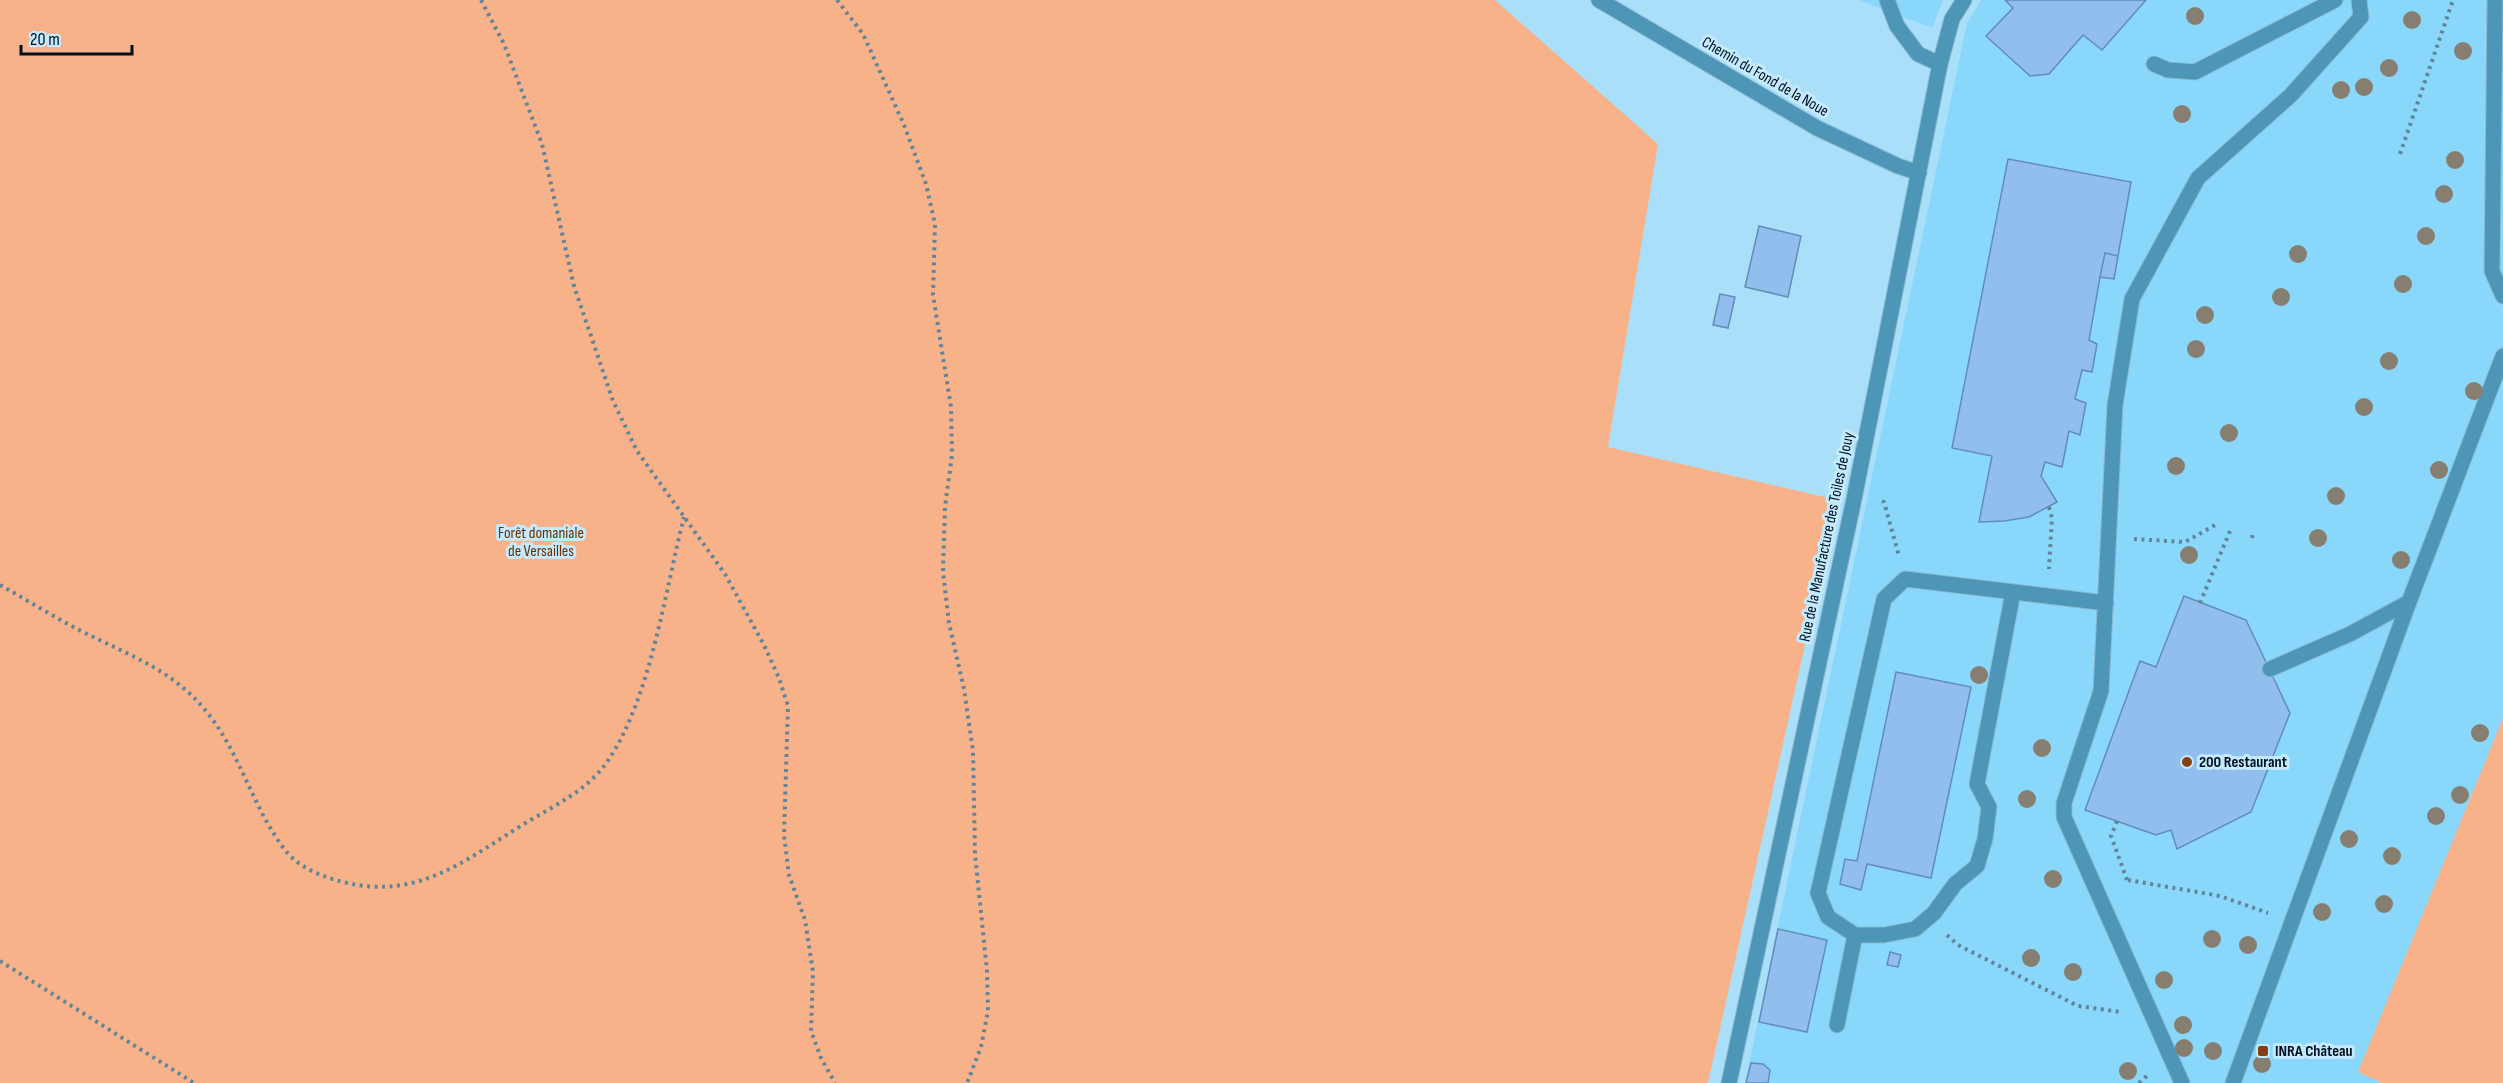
<svg xmlns="http://www.w3.org/2000/svg" width="2503" height="1083" viewBox="0 0 2503 1083" font-family="'Sofia Sans Condensed',sans-serif">
	<rect width="100%" height="100%" fill="#aadff9"/>
	<path fill="#8ad7fc" d="M1859,0H1943L1932,28Z
		M1981,0H2503V1083H1745L1967,23Z"/>
	<path fill="#f8b28a" d="M0,0H1495L1658,144L1608,447L1837,500L1708,1083H0Z
		M2503,718V1083H2382L2358,1072Z"/>
	<path fill="#92beed" stroke="#628cb9" stroke-width="1.5" d="M2005,0H2146L2102,50L2083,35L2049,74L2030,76L1986,36L2013,8Z
		M2008,159L2131,182L2118,256L2105,253L2100,277L2089,340L2097,344L2092,372L2082,370L2075,399L2086,403L2080,435L2069,431L2062,467L2045,462L2041,476L2057,502L2029,517L2004,521L1979,522L1992,456L1952,448Z
		M1759,226L1801,236L1788,297L1745,287Z
		M2105,253L2118,256L2114,279L2100,277Z
		M1720,294L1735,297L1728,328L1713,325Z
		M2184,596L2246,620L2290,713L2251,812L2177,849L2171,830L2156,835L2085,810L2140,661L2156,667Z
		M1896,672L1971,687L1931,878L1867,864L1861,890L1840,884L1845,859L1857,861Z
		M1778,929L1827,940L1807,1032L1759,1022Z
		M1890,952L1901,955L1898,967L1887,965Z
		M1751,1063L1763,1064L1770,1070L1768,1083H1746Z"/>
	<g fill="none" stroke-linecap="round" stroke-linejoin="round">
		<defs>
			<path id="lane" d="M2495,0L2492,271L2503,296
				M2154,64L2168,70L2195,72L2335,0
				M2013,592L1977,784L1989,807L1985,839L1977,866L1955,884L1934,913L1915,929L1884,935H1855L1828,917L1818,893L1884,599L1905,579C1972,587 2039,595 2106,603
				M2270,669L2350,634L2409,602
				M1837,1025L1855,935
				M2182,1083L2064,817V803L2101,691L2115,405L2132,299L2198,178L2291,95L2361,17L2359,0
				M2233,1083L2409,602L2503,356"/>
			<path id="street" d="M1599,0L1817,128L1898,166L1919,173
				M1887,0L1897,26L1918,54L1940,64
				M1729,1083L1854,499L1940,64L1952,19L1964,0"/>
		</defs>
		<use href="#lane" stroke="#8bbad1" stroke-width="17"/>
		<use href="#street" stroke="#8bbad1" stroke-width="17"/>
		<path stroke="#608599" stroke-width="4" stroke-dasharray="3 4.5" stroke-linecap="butt" d="M481,0L504,44L542,144L574,286L613,401L637,451L725,574L764,645L779,678L788,706L784,835L789,875L805,920L813,972L811,1031L821,1058L835,1083
			M837,0L863,34L904,125L926,184L935,224L933,295L951,407L952,455L945,507L943,572L949,623L964,689L973,751L975,854L987,971L988,1011L981,1047L967,1083
			M2400,154L2453,0
			M1882,501L1884,502L1899,556
			M2049,507L2052,518L2049,569
			M2252,538L2253,533
			M2134,539L2185,542L2215,525
			M0,585C27,600 54,617 81,631C127,654 173,670 206,711C234,745 247,787 268,824C276,837 284,852 296,861C310,872 327,878 343,882C418,901 465,860 524,824C556,804 588,791 609,759C651,696 665,591 684,517
			M2200,603L2230,531
			M2117,821L2111,836L2127,880
			M2128,880L2220,896L2268,913
			M1947,935L1958,945L2078,1006L2121,1012
			M0,961L194,1083
			M2139,1083L2150,1073"/>
		<use href="#lane" stroke="#4e96b7" stroke-width="15"/>
		<use href="#street" stroke="#4e96b7" stroke-width="15"/>
	</g>
	<g fill="#867e71">
		<circle cx="2195" cy="16" r="9"/>
		<circle cx="2412" cy="20" r="9"/>
		<circle cx="2463" cy="51" r="9"/>
		<circle cx="2389" cy="68" r="9"/>
		<circle cx="2364" cy="87" r="9"/>
		<circle cx="2341" cy="90" r="9"/>
		<circle cx="2182" cy="114" r="9"/>
		<circle cx="2455" cy="160" r="9"/>
		<circle cx="2444" cy="194" r="9"/>
		<circle cx="2426" cy="236" r="9"/>
		<circle cx="2298" cy="254" r="9"/>
		<circle cx="2403" cy="284" r="9"/>
		<circle cx="2281" cy="297" r="9"/>
		<circle cx="2205" cy="315" r="9"/>
		<circle cx="2196" cy="349" r="9"/>
		<circle cx="2389" cy="361" r="9"/>
		<circle cx="2474" cy="391" r="9"/>
		<circle cx="2364" cy="407" r="9"/>
		<circle cx="2229" cy="433" r="9"/>
		<circle cx="2176" cy="466" r="9"/>
		<circle cx="2439" cy="470" r="9"/>
		<circle cx="2336" cy="496" r="9"/>
		<circle cx="2318" cy="538" r="9"/>
		<circle cx="2189" cy="555" r="9"/>
		<circle cx="2401" cy="560" r="9"/>
		<circle cx="1979" cy="675" r="9"/>
		<circle cx="2480" cy="733" r="9"/>
		<circle cx="2042" cy="748" r="9"/>
		<circle cx="2460" cy="795" r="9"/>
		<circle cx="2027" cy="799" r="9"/>
		<circle cx="2436" cy="816" r="9"/>
		<circle cx="2349" cy="839" r="9"/>
		<circle cx="2392" cy="856" r="9"/>
		<circle cx="2053" cy="879" r="9"/>
		<circle cx="2384" cy="904" r="9"/>
		<circle cx="2322" cy="912" r="9"/>
		<circle cx="2212" cy="939" r="9"/>
		<circle cx="2248" cy="945" r="9"/>
		<circle cx="2031" cy="958" r="9"/>
		<circle cx="2073" cy="972" r="9"/>
		<circle cx="2164" cy="980" r="9"/>
		<circle cx="2183" cy="1025" r="9"/>
		<circle cx="2184" cy="1048" r="9"/>
		<circle cx="2213" cy="1051" r="9"/>
		<circle cx="2262" cy="1064" r="9"/>
		<circle cx="2128" cy="1071" r="9"/>
	</g>
	<g fill="#844012" stroke="#c3eafe" stroke-width="2">
		<circle cx="2187" cy="762" r="6"/>
		<rect x="2257" y="1045" width="12" height="12" rx="3"/>
	</g>
	<g text-anchor="middle" dominant-baseline="central" stroke-width="6" stroke-linejoin="round" paint-order="stroke">
		<g font-size="16" fill="#00101c" stroke="#c3eafe">
			<text transform="translate(1765 77) rotate(30)">Chemin du Fond de la Noue</text>
			<text transform="translate(1827 537) rotate(-78)">Rue de la Manufacture des Toiles de Jouy</text>
		</g>
		<g font-size="16" fill="#692e01" stroke="#c3eafe">
			<text x="541" y="533">Forêt domaniale<tspan x="541" dy="18">de Versailles</tspan></text>
		</g>
		<g font-size="16" font-weight="bold" fill="#00101c" stroke="#c3eafe" text-anchor="start">
			<text x="2199" y="762">200 Restaurant</text>
			<text x="2275" y="1051">INRA Château</text>
		</g>
	</g>
	<path d="M21 45v9h111v-9" fill="none" stroke="#00101c" stroke-width="3"/>
	<text x="30" y="45" font-size="18" fill="#00101c" stroke="#c3eafe" stroke-width="4.5" paint-order="stroke">20 m</text>
</svg>
